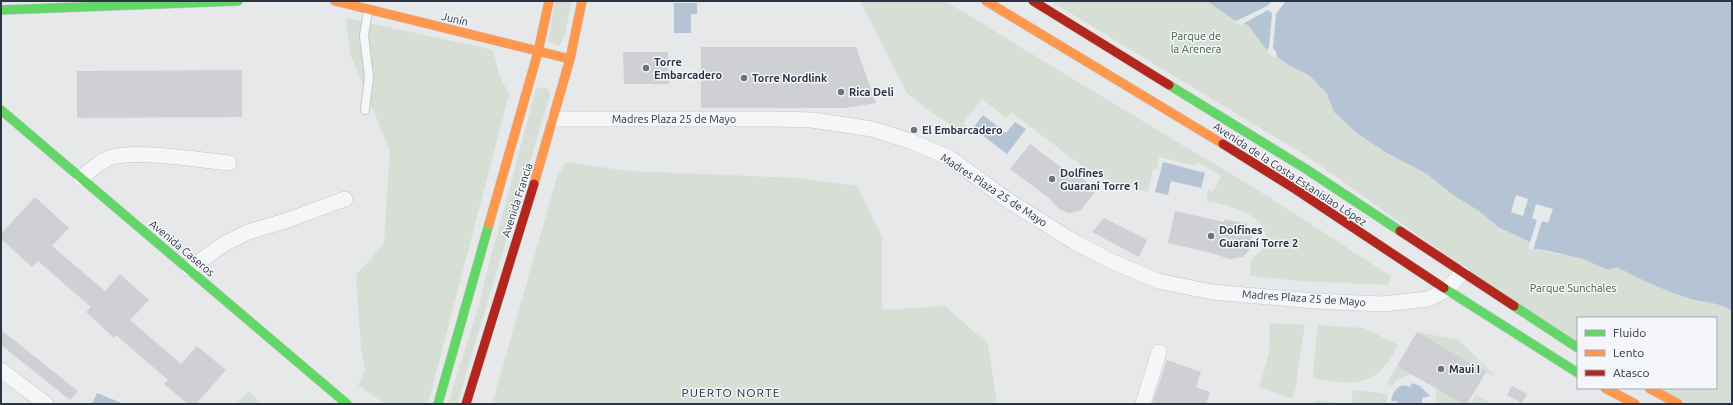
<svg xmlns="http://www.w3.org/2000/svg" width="1733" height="405" viewBox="0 0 1733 405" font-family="Ubuntu,sans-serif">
	<rect width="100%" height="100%" fill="#e6e8ea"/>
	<path fill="#d6ded6" d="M555,1H572L564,38L559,46L548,42Z
		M860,1H945L1187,148C1257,187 1323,233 1391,276L1388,285L1300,281L1250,276C1250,271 1250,264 1252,260C1255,255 1261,253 1264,246C1276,215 1226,205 1206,201L1208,190L1213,192L1221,176L1197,162L1196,166L1159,157L1157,169H1153L1148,192L1113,182L1086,169L1011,112L1006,118L982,99L963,123L971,130L968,133C946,123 925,109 907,93Z
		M1051,1H1207L1234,20L1248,25L1265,48L1287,64L1310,76L1327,94L1334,112L1357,133L1385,152L1427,174L1453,195L1479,211L1498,227L1530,242L1529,248L1583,259L1608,270L1617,267C1641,280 1665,291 1691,299C1704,303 1721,302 1732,311V404H1678L1649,388H1716V318H1578V348L1305,155L1147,60Z
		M346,18L493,50L500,77L509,94L428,404H385L358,385L365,370L361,348L356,275L384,244L390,151L350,54Z
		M542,87L548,89L550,95L457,404H448L481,298L484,283L536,89Z
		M566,162L629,171L798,178L857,186L882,237V310L945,306L988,344L997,404H492L557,177Z
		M1270,323L1305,325L1297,374V384L1292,399L1259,387L1269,354Z
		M1318,325L1364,328L1398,345C1379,386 1355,387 1314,378L1313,372Z
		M1417,332L1459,340L1497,378L1486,372Z
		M1397,366L1411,374L1395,381L1392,386L1387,383Z
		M1436,389L1460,402L1459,404H1436Z
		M1353,390C1366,393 1376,390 1388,395L1386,404H1314L1316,400L1351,404Z
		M249,391L261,404H235Z
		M1476,395L1492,404H1471Z"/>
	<path fill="#b4c4d5" d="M1207,1H1732V311C1720,302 1705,303 1691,299C1665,291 1641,280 1617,267L1608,270L1583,259L1549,251L1528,248L1530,242L1498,227L1479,211L1453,195L1427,174L1385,152L1357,133L1334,112L1327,94L1310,76L1287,64L1265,48L1248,25L1234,20Z
		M674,3H697V14H691V33H674Z
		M983,115L1006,133L1015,122L1026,129L1007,154L973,128Z
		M1163,162L1205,173L1201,188L1171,181L1168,195L1155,192Z
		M1412,383L1420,386L1430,396L1422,398V404H1398L1397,401H1391C1393,391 1399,382 1410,387Z
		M97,393L124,404H92Z"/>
	<path fill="#e6e8ea" d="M1270,1H1286L1276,14L1273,48L1277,54L1276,59L1267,52L1269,47L1272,13L1268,10L1241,25L1234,22L1267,6L1271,2Z
		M1516,195L1528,199L1523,216L1511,212Z
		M1536,204L1553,209L1548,223L1542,221L1533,250L1528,248L1537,220L1532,218Z"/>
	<path fill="#ced0d3" d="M701,47H856L876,103L845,108H701Z
		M623,52H668L669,84H624Z
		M242,70V117L77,118V71Z
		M1030,144L1069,173L1072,170L1090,184L1088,187L1095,192L1081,210L1075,212L1069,213L1059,209L1049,198L1010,169Z
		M35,197L69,228L52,246L105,291L120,274L149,300L130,320L181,364L197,346L226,370L196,404H188L164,384L168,380L116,335L114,338L86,312L91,307L38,261L32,267L1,239V234Z
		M1175,211L1224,222L1225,219L1247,224L1246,227L1254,229L1249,250L1243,257L1229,259L1215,254L1168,243Z
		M1104,218L1147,240L1139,257L1092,232Z
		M1,330L78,391L70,400L1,345Z
		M1417,332L1486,372L1467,404H1463L1397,366Z
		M1167,360L1201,372L1196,387L1210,392L1206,404H1152Z
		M1512,386L1527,394L1522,403L1507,395Z"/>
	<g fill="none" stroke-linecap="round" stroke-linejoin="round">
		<defs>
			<path id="lane" d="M365,110L369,77L364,36L368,10"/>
			<path id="street" d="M554,119H773L812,120L872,129L910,141L950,158L1006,199L1076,243L1111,261L1158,281L1212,292L1315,301L1383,304L1428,299L1446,290L1462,273
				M81,178C89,171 99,162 109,158C135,149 199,160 229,163
				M189,269L224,244L248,232L285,221L345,199
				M1,370L46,404
				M1143,404L1159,352"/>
			<path id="fast" d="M1,10L238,1
				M1169,85L1306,169L1400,231
				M1,110L347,404
				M1444,288L1578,373
				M1514,306L1578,348
				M438,404L489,224"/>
			<path id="slow" d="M335,1L570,59
				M986,1L1223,144
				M534,184L570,59L582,1
				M489,224L538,52L549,1
				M1605,388L1635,404
				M1649,388L1678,404"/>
			<path id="jam" d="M1033,1L1169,85
				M1223,144L1295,189L1444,288
				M1400,231L1514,306
				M466,404L534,184"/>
		</defs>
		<use href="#lane" stroke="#c4c6c8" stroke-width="10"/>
		<use href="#street" stroke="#c4c6c8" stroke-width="16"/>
		<use href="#fast" stroke="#c4c6c8" stroke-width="10"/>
		<use href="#slow" stroke="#c4c6c8" stroke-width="10"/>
		<use href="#jam" stroke="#c4c6c8" stroke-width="10"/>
		<use href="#lane" stroke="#f5f6f7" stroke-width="8"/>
		<use href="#street" stroke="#f5f6f7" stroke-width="15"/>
		<use href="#fast" stroke="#63d668" stroke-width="9"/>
		<use href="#slow" stroke="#ff974d" stroke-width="9"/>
		<use href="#jam" stroke="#b3261e" stroke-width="9"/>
	</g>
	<g fill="#6c737f" stroke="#f4f6f9" stroke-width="1.5">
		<circle cx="646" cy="68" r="4"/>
		<circle cx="744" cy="78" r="4"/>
		<circle cx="841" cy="92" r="4"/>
		<circle cx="914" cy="130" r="4"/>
		<circle cx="1052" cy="179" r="4"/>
		<circle cx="1211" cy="236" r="4"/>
		<circle cx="1441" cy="369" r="4"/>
	</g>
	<g text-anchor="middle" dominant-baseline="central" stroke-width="3" stroke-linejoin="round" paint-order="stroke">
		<g font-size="11" fill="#2b3445" stroke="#f4f6f9">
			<text transform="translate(455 19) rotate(14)">Junín</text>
			<text x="674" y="119">Madres Plaza 25 de Mayo</text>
			<text transform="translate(1290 174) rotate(33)">Avenida de la Costa Estanislao López</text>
			<text transform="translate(994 190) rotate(33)">Madres Plaza 25 de Mayo</text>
			<text transform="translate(517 200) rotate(-72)">Avenida Francia</text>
			<text transform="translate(182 248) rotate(40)">Avenida Caseros</text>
			<text transform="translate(1304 298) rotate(4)">Madres Plaza 25 de Mayo</text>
		</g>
		<g font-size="11" fill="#3f6138" stroke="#f4f6f9">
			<text x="1196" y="36">Parque de<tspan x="1196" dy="13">la Arenera</tspan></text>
			<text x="1573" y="288">Parque Sunchales</text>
		</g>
		<g font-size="11" font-weight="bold" fill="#2b3445" stroke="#f4f6f9" text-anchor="start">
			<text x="654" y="62">Torre<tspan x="654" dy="13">Embarcadero</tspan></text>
			<text x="752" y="78">Torre Nordlink</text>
			<text x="849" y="92">Rica Deli</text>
			<text x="922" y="130">El Embarcadero</text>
			<text x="1060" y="173">Dolfines<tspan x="1060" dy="13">Guaraní Torre 1</tspan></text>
			<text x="1219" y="230">Dolfines<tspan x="1219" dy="13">Guaraní Torre 2</tspan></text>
			<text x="1449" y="369">Maui I</text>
		</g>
		<g font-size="12" letter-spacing="1" fill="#1d2536" stroke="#f4f6f9">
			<text x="731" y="392">PUERTO NORTE</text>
		</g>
	</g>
	<rect width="1733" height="405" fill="none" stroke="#2b3445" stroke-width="4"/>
	<rect x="1577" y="317" width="140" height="72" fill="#f4f6f9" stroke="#a4a8b1"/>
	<rect x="1585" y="330" width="20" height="6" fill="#63d668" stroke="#a4a8b1"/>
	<text x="1613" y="337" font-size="12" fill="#2b3445">Fluido</text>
	<rect x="1585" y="350" width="20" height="6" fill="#ff974d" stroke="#a4a8b1"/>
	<text x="1613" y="357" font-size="12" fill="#2b3445">Lento</text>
	<rect x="1585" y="370" width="20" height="6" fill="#b3261e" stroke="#a4a8b1"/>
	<text x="1613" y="377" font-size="12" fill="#2b3445">Atasco</text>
</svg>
